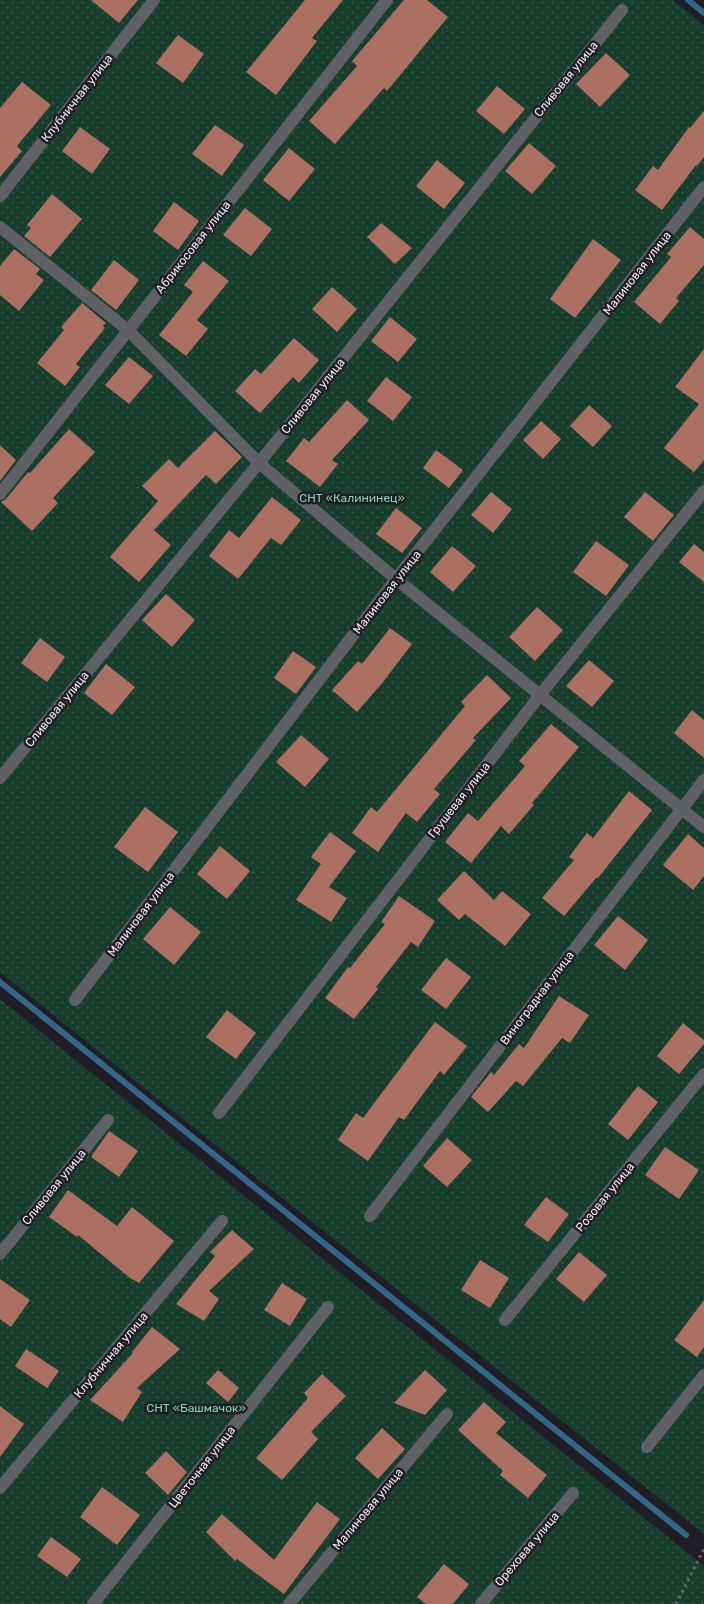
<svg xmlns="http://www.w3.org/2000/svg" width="704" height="1604" viewBox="0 0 704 1604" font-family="Rubik,sans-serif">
	<defs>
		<pattern id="garden-dots" width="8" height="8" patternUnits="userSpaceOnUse" patternTransform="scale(1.25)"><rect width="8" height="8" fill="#173d2d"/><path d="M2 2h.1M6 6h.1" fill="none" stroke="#39594c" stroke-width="1.8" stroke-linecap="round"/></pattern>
	</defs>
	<rect width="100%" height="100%" fill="#201d26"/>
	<path fill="url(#garden-dots)" d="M0,0H673L704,25V1534L169,1108L0,972Z
		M0,999L704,1566V1602L703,1604H0Z"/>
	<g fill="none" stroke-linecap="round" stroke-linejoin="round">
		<path stroke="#326788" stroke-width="6" d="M688,0L704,13
			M0,982L686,1535"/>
	</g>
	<path fill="#ab7062" d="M91,0H138L119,23Z
		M305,0H343L312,38L317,41L276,95L246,72Z
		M404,0H427L448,17L387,91L384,88L335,144L309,121L357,66L352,61Z
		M178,35L204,54L183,83L156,63Z
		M606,53L630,75L600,107L576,84Z
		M22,82L51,105L17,146L22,151L0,177V108Z
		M497,86L525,109L504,134L476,111Z
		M704,111V157L697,166L696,165L662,210L635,190L653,166L658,170L689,127L690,128Z
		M215,125L244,145L222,176L192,154Z
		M80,127L110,149L92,174L62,151Z
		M529,143L556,166L532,194L505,171Z
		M289,148L315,169L289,201L263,180Z
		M437,160L465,183L444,209L416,186Z
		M52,194L82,219L50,257L24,236L31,228L27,225Z
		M174,202L199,221L178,250L153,231Z
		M245,208L272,229L251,256L223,235Z
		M381,223L412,248L395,264L367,237Z
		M690,227L704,239V265L676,298L679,301L660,324L634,302L671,257L667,254Z
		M593,239L621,260L575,318L550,299Z
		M14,249L40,269L36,274L44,280L19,311L0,295V266Z
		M114,260L139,280L116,310L91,290Z
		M203,261L229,281L197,320L208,329L186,356L159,335L193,292L184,285Z
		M332,287L357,309L337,332L312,309Z
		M82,303L106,323L103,326L105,328L76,364L80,367L65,386L37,363L64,330L61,327Z
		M390,317L417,339L398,362L371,341Z
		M294,338L319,360L299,383L293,377L260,413L235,391L255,369L261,374Z
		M704,349V460L694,472L664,448L699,404L675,387Z
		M129,357L153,376L129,404L105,385Z
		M386,377L412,397L393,421L367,401Z
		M347,400L369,420L332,460L338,464L320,487L286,461L304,438L309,442Z
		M589,405L612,426L593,447L570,426Z
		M541,421L561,439L543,459L523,440Z
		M69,429L95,452L53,498L58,503L32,531L1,502L6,499L28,472L30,473Z
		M215,431L242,457L216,484L206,475L154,530L171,545L139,582L110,557L158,501L142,486L169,459L178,468Z
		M0,445L16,460L0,481Z
		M436,450L463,470L449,488L423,468Z
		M491,492L512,509L493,533L471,515Z
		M645,492L674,515L653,541L624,517Z
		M272,497L301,520L281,545L271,538L238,579L209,556L229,530L239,538Z
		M396,508L422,528L402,553L376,534Z
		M596,541L629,565L606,596L573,572Z
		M694,544L704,552V582L679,562Z
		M452,546L476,566L453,592L430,572Z
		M166,594L195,620L172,647L142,620Z
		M537,607L563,630L535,661L509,637Z
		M390,628L412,644L383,682L357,712L332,690L358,661L362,664Z
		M40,638L65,657L47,682L21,663Z
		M293,651L316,667L296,694L274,678Z
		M589,660L614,681L592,707L566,686Z
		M106,664L135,687L112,715L84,693Z
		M487,675L511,698L473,738L476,740L434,789L440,794L417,822L406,813L378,852L352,833L371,807L377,812L465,706L461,702Z
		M692,710L704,720V758L674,733Z
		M551,724L579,747L532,803L534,805L509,834L501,826L471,863L445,842L468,813L478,821L525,766L519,761Z
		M301,735L329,759L305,787L276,762Z
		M629,791L652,810L598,878L597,877L564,916L542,898L574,860L569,857L587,833L593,838Z
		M145,807L178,832L148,872L114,847Z
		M330,832L356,851L329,887L347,898L331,922L296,900L321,864L311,857Z
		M688,834L704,848V876L693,890L663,865Z
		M220,846L250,871L227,899L197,874Z
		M464,871L494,900L502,891L531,914L505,946L465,914L459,920L437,900Z
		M399,896L435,921L418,947L411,942L376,987L378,989L354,1019L325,998L348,967L350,968L385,924L381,922Z
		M170,907L201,932L174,965L143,939Z
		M618,916L648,940L625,970L594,945Z
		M446,958L471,977L446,1009L421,990Z
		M559,996L589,1015L570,1043L562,1038L523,1086L516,1081L488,1112L471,1097L491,1072L494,1075L519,1044L524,1048Z
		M227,1010L256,1033L236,1059L206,1037Z
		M435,1022L467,1046L444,1075L440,1071L404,1120L399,1117L368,1161L338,1140L356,1113L363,1118Z
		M683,1023L704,1040V1044L679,1074L657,1056Z
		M638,1086L658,1102L628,1140L608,1124Z
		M109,1131L138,1151L119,1177L91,1157Z
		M447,1138L472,1160L447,1187L423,1166Z
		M665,1147L699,1170L679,1199L645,1175Z
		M68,1190L117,1226L132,1207L174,1241L139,1283L130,1278L78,1235L77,1237L49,1217Z
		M546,1197L569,1214L548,1242L524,1225Z
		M232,1230L254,1249L209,1291L219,1299L204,1321L176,1304L215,1256L210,1252Z
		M579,1252L607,1275L584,1302L556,1279Z
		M480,1260L509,1278L490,1308L461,1290Z
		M0,1279L30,1300L11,1327L0,1319Z
		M282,1283L307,1299L290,1326L264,1310Z
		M704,1300V1347L697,1357L674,1340Z
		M152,1327L180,1349L137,1388L142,1392L123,1422L90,1400L133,1353L132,1352Z
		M26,1349L59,1371L47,1388L15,1366Z
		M218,1370L239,1388L228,1402L206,1383Z
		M425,1370L447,1390L425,1415L394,1403Z
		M322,1374L346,1396L311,1432L318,1439L282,1480L256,1458L308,1398L304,1393Z
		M484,1402L506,1422L496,1433L547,1475L528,1498L500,1475L503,1471L458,1430Z
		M0,1406L24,1424L0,1457Z
		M382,1428L405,1449L378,1479L355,1458Z
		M166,1451L187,1472L168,1495L145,1473Z
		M102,1487L140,1515L117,1545L80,1517Z
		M317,1502L340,1519L284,1594L237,1559L235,1561L206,1532L222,1514L274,1560Z
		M51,1537L81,1559L67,1577L37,1556Z
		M444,1564L469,1584L453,1604H426L417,1597Z"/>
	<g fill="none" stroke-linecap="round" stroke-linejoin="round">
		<path stroke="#6b6870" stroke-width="3" stroke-dasharray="2.5 4" stroke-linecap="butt" d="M676,1604L704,1549"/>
		<path stroke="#606166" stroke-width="12" d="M0,196L154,0
			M0,227L128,330L259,463L396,579L704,827
			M0,494L387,0
			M0,778L259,463L622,10
			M75,1000L396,579L704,187
			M219,1113L540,695L704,491
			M370,1216L704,780
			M0,1254L108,1120
			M505,1320L704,1074
			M647,1447L704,1375
			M0,1488L222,1221
			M93,1604L328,1307
			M289,1604L447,1414
			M481,1604L573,1493"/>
	</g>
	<g text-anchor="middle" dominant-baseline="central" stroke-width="5" stroke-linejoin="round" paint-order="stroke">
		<g font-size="12" fill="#efedf3" stroke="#201d26">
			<text transform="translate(566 79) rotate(-51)">Сливовая улица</text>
			<text transform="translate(77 98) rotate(-52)">Клубничная улица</text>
			<text transform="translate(193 247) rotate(-52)">Абрикосовая улица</text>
			<text transform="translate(637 273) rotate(-52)">Малиновая улица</text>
			<text transform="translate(313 396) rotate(-51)">Сливовая улица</text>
			<text transform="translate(387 592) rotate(-52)">Малиновая улица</text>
			<text transform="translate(57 709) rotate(-51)">Сливовая улица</text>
			<text transform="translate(459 800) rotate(-52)">Грушевая улица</text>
			<text transform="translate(141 914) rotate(-53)">Малиновая улица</text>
			<text transform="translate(537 998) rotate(-53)">Виноградная улица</text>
			<text transform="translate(54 1187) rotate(-51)">Сливовая улица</text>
			<text transform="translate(605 1197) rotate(-51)">Розовая улица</text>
			<text transform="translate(111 1355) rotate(-50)">Клубничная улица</text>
			<text transform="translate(202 1467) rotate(-52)">Цветочная улица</text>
			<text transform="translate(368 1509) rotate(-50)">Малиновая улица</text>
			<text transform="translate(527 1549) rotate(-50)">Ореховая улица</text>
		</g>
		<g font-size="12" fill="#7cdab0" stroke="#201d26">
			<text x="352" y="498">СНТ «Калининец»</text>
			<text x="196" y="1408">СНТ «Башмачок»</text>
		</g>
	</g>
</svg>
